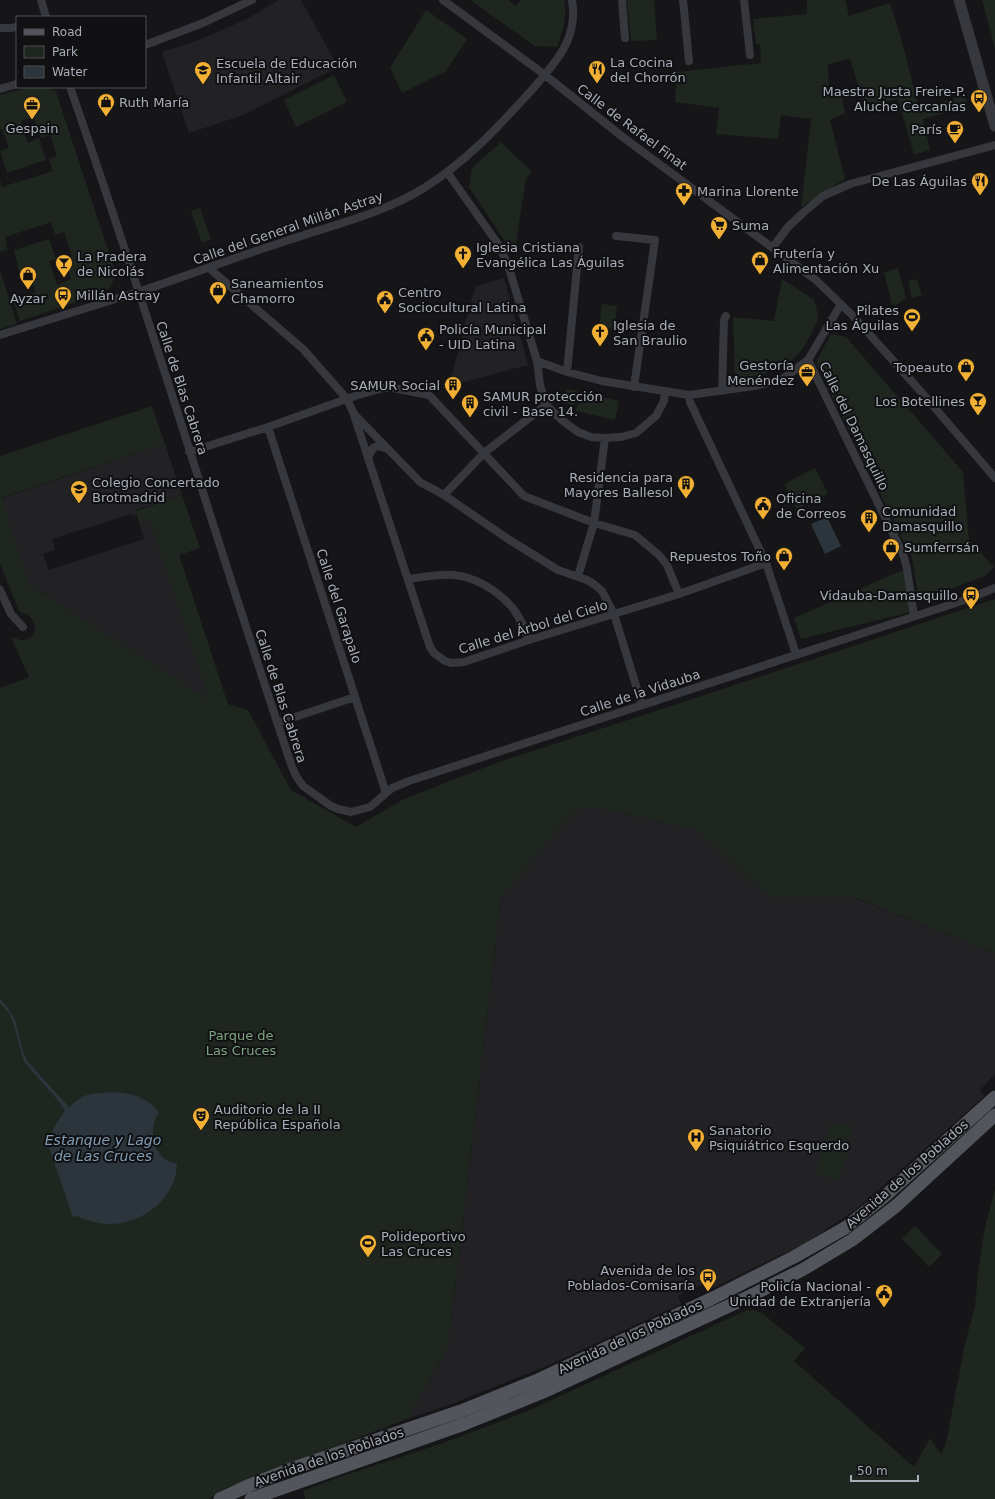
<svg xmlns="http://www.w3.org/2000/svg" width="995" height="1499" viewBox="0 0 995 1499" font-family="'DejaVu Sans',sans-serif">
	<rect width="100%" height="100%" fill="#161618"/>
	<path fill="#222225" d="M279,0H301L338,67L243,115L189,133L162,52L191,43L245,20Z
		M504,278L528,365L453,385L450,383L470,304L476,286Z
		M165,444L182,495L136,510L137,515L133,516L131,514L52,539L55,550L43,554L49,570L144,539L139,522L150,518L209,700L28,584L1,498Z
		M581,808H601L696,830L769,897L855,898L995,953V1074L980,1090L985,1096L859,1207L808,1242L707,1291L703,1285L687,1291L678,1296L681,1304L549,1365L449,1405L407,1419L448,1348L501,898L573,812Z"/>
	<path fill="#1e261f" d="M470,0H508L516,6L521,0H564C568,16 562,32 557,47L535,46Z
		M627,0H654L657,40L631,41Z
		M807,0H845L849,16L890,3L901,38L919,108L965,95L968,107L923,119L930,150L914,155L898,99L865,107L850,59L828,64L829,99L842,97L845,113L830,120L845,179L801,207L811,119L781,115L778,139L716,134L719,108L675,102L677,72L761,63L760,45L756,44L753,19L807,14Z
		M982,0H995V48Z
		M426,10L467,39L446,71L402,93L390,68Z
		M334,75L347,102L296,127L284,100Z
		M30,87H49L56,92L116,274L110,288L94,296L20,321L13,300L36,292L28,269L19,271L14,250L49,239L56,259L49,261L57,285L71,279L64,259L72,257L64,232L55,235L51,222L5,237L7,250L0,252V180L2,187L53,171L49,159L57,156L50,135L41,138L34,117L21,121L28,143L39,138L46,160L7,173L0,151L9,148L2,129H0V95Z
		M501,142L532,172L526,179L514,255L469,187L472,168Z
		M200,208L211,239L202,243L191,211Z
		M898,268L906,298L895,306V304L892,305L884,272Z
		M0,270L17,324L0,329Z
		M782,279L814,300L819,318C814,328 809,339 803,348C787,370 759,375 735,382L733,317L774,321Z
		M917,279L922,295L912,298L908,281Z
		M602,304L617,306L614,329L599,327Z
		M831,334L846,337L963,472L969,540L994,567L985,576L923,599L918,595L912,558L818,368L817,360Z
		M566,389L577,391L574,405L563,403Z
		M580,392L619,401L615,420L576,411Z
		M152,406L165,444L2,497L28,584L208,699L150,519L139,522L136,511L182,495L200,548L179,555L228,704L248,710L291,790L356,827L404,799L499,762L665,708L995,599V953L856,898L769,897L696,830L601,808H581L573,812L501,898L448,1348L407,1419L226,1488L209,1499H0V688L29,677L11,637C15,638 19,640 23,640C36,639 39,625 30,617C28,614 22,613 19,611L0,564V456Z
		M815,468L828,494L797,509L784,484Z
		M905,569L911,612L801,639L794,618Z
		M831,1122L854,1128L839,1181L815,1174Z
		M995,1189V1499H305L303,1491L334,1479L440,1444L523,1413L745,1311L753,1310L762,1313L805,1348L794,1361L914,1467L930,1438L941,1454L946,1443L965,1343L975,1307L978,1272L985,1227Z
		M915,1226L942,1254L929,1267L902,1239Z"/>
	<path fill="#2c353c" d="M827,517L841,546L825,554L811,524Z
		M0,999L8,1008L15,1020L23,1051L27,1061L69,1107C74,1103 81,1096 87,1095C112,1090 141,1090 159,1112C149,1126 151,1152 168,1161C170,1162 174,1163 177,1163C177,1198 141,1226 107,1224C98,1224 89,1220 80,1218L77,1216L73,1217L45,1136L52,1133L54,1127L65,1111L57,1099L24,1062L13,1022L9,1013L0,1003Z"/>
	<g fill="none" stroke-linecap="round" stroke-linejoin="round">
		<path stroke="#37383d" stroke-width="8" d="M41,0L46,17
			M443,0L545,75L624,138L816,280L853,316L923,394L995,478
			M622,0L625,38
			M683,0L689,61
			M744,0L750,55
			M0,28H11L17,27
			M145,45L203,23L252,0
			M70,87C149,312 216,541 292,767L296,776L303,786L331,806L338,809L351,812L370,807L392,788L409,781L968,599L995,588
			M0,89L17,84
			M447,172L498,244L508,265L537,361L540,385L546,405L563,421L578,432L591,437L605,438L621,437L636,433L656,416L664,401L665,391
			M616,236L655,240L634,387
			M773,247L788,227L804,212L823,196L850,184L995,145
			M209,268L303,349L347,399L354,414L420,482L444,495L508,539L558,570L587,580L595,585L602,591L614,614L642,705
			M0,335C47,320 94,306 141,291C187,276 233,258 280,243C328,226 380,215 424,188C467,161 496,129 530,92C554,64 579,40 572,0
			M808,360L903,554L907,569L914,616
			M537,361L567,372L602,381L689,395L754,386L781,380L808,360L841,304
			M567,372L579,247
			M722,391L724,320L726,316
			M689,395L690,402L766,563L796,654
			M354,415L430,647L434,653L445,661L451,663L464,662L529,640L679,594L766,563
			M268,427L386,793
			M189,452L268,427L355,396L383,388H393L429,395L524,496L594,523L635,535L659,555L667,565L679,594
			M368,458L373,448L378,446L385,448
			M444,495L484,453L546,405
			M578,576L594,523L605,438
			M408,579C423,577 439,574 454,575C475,577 496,590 510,605C519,614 524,628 529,640
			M0,590L11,614L23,627
			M277,723L355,697"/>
		<path stroke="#37383d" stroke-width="11" d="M959,0L995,126"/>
		<path stroke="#53555c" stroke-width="13" d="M220,1499L250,1485L291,1469L461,1411L538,1380L711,1299L794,1257L845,1228L885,1196L995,1097
			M251,1499L464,1424L543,1392L746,1298L802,1270L852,1240L896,1206L995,1115"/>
	</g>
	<defs>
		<symbol id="restaurant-pin" viewBox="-11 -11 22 30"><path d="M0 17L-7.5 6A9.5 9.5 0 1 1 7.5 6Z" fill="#f2b134" stroke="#111113"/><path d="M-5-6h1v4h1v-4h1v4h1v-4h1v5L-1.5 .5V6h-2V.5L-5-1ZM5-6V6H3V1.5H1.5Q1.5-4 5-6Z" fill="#111"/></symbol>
		<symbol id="school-pin" viewBox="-11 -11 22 30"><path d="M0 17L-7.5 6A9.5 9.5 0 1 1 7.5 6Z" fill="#f2b134" stroke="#111113"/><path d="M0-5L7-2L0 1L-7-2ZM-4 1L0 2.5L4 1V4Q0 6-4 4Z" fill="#111"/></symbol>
		<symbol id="bus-pin" viewBox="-11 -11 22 30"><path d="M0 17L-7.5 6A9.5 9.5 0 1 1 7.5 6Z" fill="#f2b134" stroke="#111113"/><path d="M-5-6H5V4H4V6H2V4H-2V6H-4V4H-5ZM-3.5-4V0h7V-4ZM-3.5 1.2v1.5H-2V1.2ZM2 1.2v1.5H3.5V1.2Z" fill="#111"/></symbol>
		<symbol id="shop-pin" viewBox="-11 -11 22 30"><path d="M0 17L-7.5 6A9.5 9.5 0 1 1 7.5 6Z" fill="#f2b134" stroke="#111113"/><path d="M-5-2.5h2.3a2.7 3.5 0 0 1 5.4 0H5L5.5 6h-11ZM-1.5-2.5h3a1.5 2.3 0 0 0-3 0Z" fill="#111"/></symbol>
		<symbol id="office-pin" viewBox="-11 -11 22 30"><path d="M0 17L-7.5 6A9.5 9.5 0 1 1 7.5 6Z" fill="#f2b134" stroke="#111113"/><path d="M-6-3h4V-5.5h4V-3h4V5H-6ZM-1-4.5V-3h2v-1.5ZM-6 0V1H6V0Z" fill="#111"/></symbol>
		<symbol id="cafe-pin" viewBox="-11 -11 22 30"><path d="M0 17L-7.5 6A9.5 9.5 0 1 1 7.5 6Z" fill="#f2b134" stroke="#111113"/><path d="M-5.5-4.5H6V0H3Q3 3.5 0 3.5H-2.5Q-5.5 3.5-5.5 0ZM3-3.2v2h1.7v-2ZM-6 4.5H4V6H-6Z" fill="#111"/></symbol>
		<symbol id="pharmacy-pin" viewBox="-11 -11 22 30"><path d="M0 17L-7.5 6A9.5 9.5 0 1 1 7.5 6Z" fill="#f2b134" stroke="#111113"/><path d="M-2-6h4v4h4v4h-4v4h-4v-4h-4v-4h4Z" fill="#111"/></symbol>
		<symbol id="supermarket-pin" viewBox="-11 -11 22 30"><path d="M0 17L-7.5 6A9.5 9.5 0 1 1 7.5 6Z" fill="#f2b134" stroke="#111113"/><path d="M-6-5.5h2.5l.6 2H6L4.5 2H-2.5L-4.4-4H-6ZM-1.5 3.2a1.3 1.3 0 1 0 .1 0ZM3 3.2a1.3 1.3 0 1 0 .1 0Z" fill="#111"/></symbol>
		<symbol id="church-pin" viewBox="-11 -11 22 30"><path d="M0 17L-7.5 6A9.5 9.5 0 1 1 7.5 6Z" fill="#f2b134" stroke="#111113"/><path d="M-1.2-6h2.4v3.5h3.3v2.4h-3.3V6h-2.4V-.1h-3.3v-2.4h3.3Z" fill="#111"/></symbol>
		<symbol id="bar-pin" viewBox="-11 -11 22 30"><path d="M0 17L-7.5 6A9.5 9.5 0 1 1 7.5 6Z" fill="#f2b134" stroke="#111113"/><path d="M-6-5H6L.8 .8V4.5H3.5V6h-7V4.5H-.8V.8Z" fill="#111"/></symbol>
		<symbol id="civic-pin" viewBox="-11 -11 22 30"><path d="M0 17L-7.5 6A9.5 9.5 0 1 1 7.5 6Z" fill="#f2b134" stroke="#111113"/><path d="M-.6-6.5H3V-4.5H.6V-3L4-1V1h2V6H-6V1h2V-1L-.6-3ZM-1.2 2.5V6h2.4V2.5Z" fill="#111"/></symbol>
		<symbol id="stadium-pin" viewBox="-11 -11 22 30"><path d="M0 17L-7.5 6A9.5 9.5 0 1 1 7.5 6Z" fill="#f2b134" stroke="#111113"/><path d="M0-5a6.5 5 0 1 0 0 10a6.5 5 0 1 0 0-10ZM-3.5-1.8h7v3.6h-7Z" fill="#111"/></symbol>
		<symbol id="building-pin" viewBox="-11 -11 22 30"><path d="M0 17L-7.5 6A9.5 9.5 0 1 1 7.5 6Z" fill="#f2b134" stroke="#111113"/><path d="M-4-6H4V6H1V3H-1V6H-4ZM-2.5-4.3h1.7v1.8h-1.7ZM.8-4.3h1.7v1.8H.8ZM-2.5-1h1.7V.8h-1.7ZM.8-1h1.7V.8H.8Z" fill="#111"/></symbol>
		<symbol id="theatre-pin" viewBox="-11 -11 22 30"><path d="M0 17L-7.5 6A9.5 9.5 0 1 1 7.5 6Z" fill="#f2b134" stroke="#111113"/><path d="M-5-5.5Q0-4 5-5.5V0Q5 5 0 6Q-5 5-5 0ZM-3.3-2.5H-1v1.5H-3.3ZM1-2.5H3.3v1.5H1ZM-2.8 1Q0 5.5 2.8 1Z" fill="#111"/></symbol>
		<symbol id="hospital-pin" viewBox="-11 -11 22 30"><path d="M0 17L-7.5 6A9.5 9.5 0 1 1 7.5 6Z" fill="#f2b134" stroke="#111113"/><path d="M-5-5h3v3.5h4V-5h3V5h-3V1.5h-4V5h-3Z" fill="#111"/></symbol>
	</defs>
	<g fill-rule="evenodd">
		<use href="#restaurant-pin" x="587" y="59" width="20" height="27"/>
		<use href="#school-pin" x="193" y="60" width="20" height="27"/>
		<use href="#bus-pin" x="969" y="88" width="20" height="27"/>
		<use href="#shop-pin" x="96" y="92" width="20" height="27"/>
		<use href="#office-pin" x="22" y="95" width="20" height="27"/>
		<use href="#cafe-pin" x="945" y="119" width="20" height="27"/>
		<use href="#restaurant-pin" x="970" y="171" width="20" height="27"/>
		<use href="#pharmacy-pin" x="674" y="181" width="20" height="27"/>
		<use href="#supermarket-pin" x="709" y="215" width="20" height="27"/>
		<use href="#church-pin" x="453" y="244" width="20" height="27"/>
		<use href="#shop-pin" x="750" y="250" width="20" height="27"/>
		<use href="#bar-pin" x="54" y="253" width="20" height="27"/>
		<use href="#shop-pin" x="18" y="265" width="20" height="27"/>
		<use href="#shop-pin" x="208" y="280" width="20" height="27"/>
		<use href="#bus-pin" x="53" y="285" width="20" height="27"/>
		<use href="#civic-pin" x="375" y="289" width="20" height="27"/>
		<use href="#stadium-pin" x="902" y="307" width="20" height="27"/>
		<use href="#church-pin" x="590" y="322" width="20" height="27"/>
		<use href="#civic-pin" x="416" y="326" width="20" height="27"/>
		<use href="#shop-pin" x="956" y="357" width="20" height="27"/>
		<use href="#office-pin" x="797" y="362" width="20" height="27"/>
		<use href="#building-pin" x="443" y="375" width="20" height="27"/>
		<use href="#bar-pin" x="968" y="391" width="20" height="27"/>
		<use href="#building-pin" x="460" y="393" width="20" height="27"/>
		<use href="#building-pin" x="676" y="474" width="20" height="27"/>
		<use href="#school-pin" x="69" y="479" width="20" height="27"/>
		<use href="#civic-pin" x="753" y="495" width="20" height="27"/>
		<use href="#building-pin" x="859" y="508" width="20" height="27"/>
		<use href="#shop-pin" x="881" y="537" width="20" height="27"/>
		<use href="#shop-pin" x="774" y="546" width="20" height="27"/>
		<use href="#bus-pin" x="961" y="585" width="20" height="27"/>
		<use href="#theatre-pin" x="191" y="1106" width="20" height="27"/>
		<use href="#hospital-pin" x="686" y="1127" width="20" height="27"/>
		<use href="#stadium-pin" x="358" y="1233" width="20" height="27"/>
		<use href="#bus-pin" x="698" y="1267" width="20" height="27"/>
		<use href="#civic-pin" x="874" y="1283" width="20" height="27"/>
	</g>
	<g text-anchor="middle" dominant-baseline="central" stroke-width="4" stroke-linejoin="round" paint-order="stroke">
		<g font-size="13" fill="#a8adb8" stroke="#111113" text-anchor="start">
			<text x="610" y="62">La Cocina<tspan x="610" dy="15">del Chorrón</tspan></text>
			<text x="216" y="63">Escuela de Educación<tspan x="216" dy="15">Infantil Altair</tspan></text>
			<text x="966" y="91" text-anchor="end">Maestra Justa Freire-P.<tspan x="966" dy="15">Aluche Cercanías</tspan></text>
			<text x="119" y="102">Ruth María</text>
			<text x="32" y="128" text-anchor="middle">Gespain</text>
			<text x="942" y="129" text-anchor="end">París</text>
			<text x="967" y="181" text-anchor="end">De Las Águilas</text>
			<text x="697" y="191">Marina Llorente</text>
			<text x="732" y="225">Suma</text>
			<text x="476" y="247">Iglesia Cristiana<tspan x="476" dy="15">Evangélica Las Águilas</tspan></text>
			<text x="773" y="253">Frutería y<tspan x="773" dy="15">Alimentación Xu</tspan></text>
			<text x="77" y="256">La Pradera<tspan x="77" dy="15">de Nicolás</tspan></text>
			<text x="231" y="283">Saneamientos<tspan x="231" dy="15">Chamorro</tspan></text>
			<text x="398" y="292">Centro<tspan x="398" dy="15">Sociocultural Latina</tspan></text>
			<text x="76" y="295">Millán Astray</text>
			<text x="28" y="298" text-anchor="middle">Ayzar</text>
			<text x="899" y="310" text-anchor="end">Pilates<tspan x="899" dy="15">Las Águilas</tspan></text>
			<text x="613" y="325">Iglesia de<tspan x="613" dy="15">San Braulio</tspan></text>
			<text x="439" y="329">Policía Municipal<tspan x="439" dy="15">- UID Latina</tspan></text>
			<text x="794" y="365" text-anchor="end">Gestoría<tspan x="794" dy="15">Menéndez</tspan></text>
			<text x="953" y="367" text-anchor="end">Topeauto</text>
			<text x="440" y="385" text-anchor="end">SAMUR Social</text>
			<text x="483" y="396">SAMUR protección<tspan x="483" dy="15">civil - Base 14.</tspan></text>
			<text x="965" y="401" text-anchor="end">Los Botellines</text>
			<text x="673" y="477" text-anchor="end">Residencia para<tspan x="673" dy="15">Mayores Ballesol</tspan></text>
			<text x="92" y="482">Colegio Concertado<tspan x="92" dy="15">Brotmadrid</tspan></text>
			<text x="776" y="498">Oficina<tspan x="776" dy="15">de Correos</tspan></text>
			<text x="882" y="511">Comunidad<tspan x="882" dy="15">Damasquillo</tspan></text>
			<text x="904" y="547">Sumferrsán</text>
			<text x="771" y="556" text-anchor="end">Repuestos Toño</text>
			<text x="958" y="595" text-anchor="end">Vidauba-Damasquillo</text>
			<text x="214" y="1109">Auditorio de la II<tspan x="214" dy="15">República Española</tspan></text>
			<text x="709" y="1130">Sanatorio<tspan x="709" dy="15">Psiquiátrico Esquerdo</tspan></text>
			<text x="381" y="1236">Polideportivo<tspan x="381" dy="15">Las Cruces</tspan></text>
			<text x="695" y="1270" text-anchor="end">Avenida de los<tspan x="695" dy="15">Poblados-Comisaría</tspan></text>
			<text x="871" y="1286" text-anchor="end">Policía Nacional -<tspan x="871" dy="15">Unidad de Extranjería</tspan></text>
		</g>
		<g font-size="13" fill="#a8adb8" stroke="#111113">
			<text transform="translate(632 127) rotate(37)">Calle de Rafael Finat</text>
			<text transform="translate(288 228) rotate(-19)">Calle del General Millán Astray</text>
			<text transform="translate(182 388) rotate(72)">Calle de Blas Cabrera</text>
			<text transform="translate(854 426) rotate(64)">Calle del Damasquillo</text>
			<text transform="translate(339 606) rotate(72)">Calle del Garapalo</text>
			<text transform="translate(533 627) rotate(-17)">Calle del Árbol del Cielo</text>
			<text transform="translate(640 693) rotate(-18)">Calle de la Vidauba</text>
			<text transform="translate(281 696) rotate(72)">Calle de Blas Cabrera</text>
			<text transform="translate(907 1174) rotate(-41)">Avenida de los Poblados</text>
			<text transform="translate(630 1337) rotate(-25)">Avenida de los Poblados</text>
			<text transform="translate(329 1457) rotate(-19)">Avenida de los Poblados</text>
		</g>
		<g font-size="13" fill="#7fa381" stroke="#111113">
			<text x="241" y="1035">Parque de<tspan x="241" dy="15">Las Cruces</tspan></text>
		</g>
		<g font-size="14" font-style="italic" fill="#7f9bb3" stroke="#111113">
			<text x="103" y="1140">Estanque y Lago<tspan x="103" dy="16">de Las Cruces</tspan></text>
		</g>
	</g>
	<rect x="16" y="16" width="130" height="72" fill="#111113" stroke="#4d4f55"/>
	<rect x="24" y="29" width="20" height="6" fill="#53555c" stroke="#4d4f55"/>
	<text x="52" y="36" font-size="12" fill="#a8adb8">Road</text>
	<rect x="24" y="46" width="20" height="12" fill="#1e261f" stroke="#4d4f55"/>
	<text x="52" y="56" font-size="12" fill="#a8adb8">Park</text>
	<rect x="24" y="66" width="20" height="12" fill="#2c353c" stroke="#4d4f55"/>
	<text x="52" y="76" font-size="12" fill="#a8adb8">Water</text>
	<path d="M851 1475v6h67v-6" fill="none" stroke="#a8adb8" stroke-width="2"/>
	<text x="857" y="1475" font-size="12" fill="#a8adb8" stroke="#111113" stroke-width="3" paint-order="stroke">50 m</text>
</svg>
